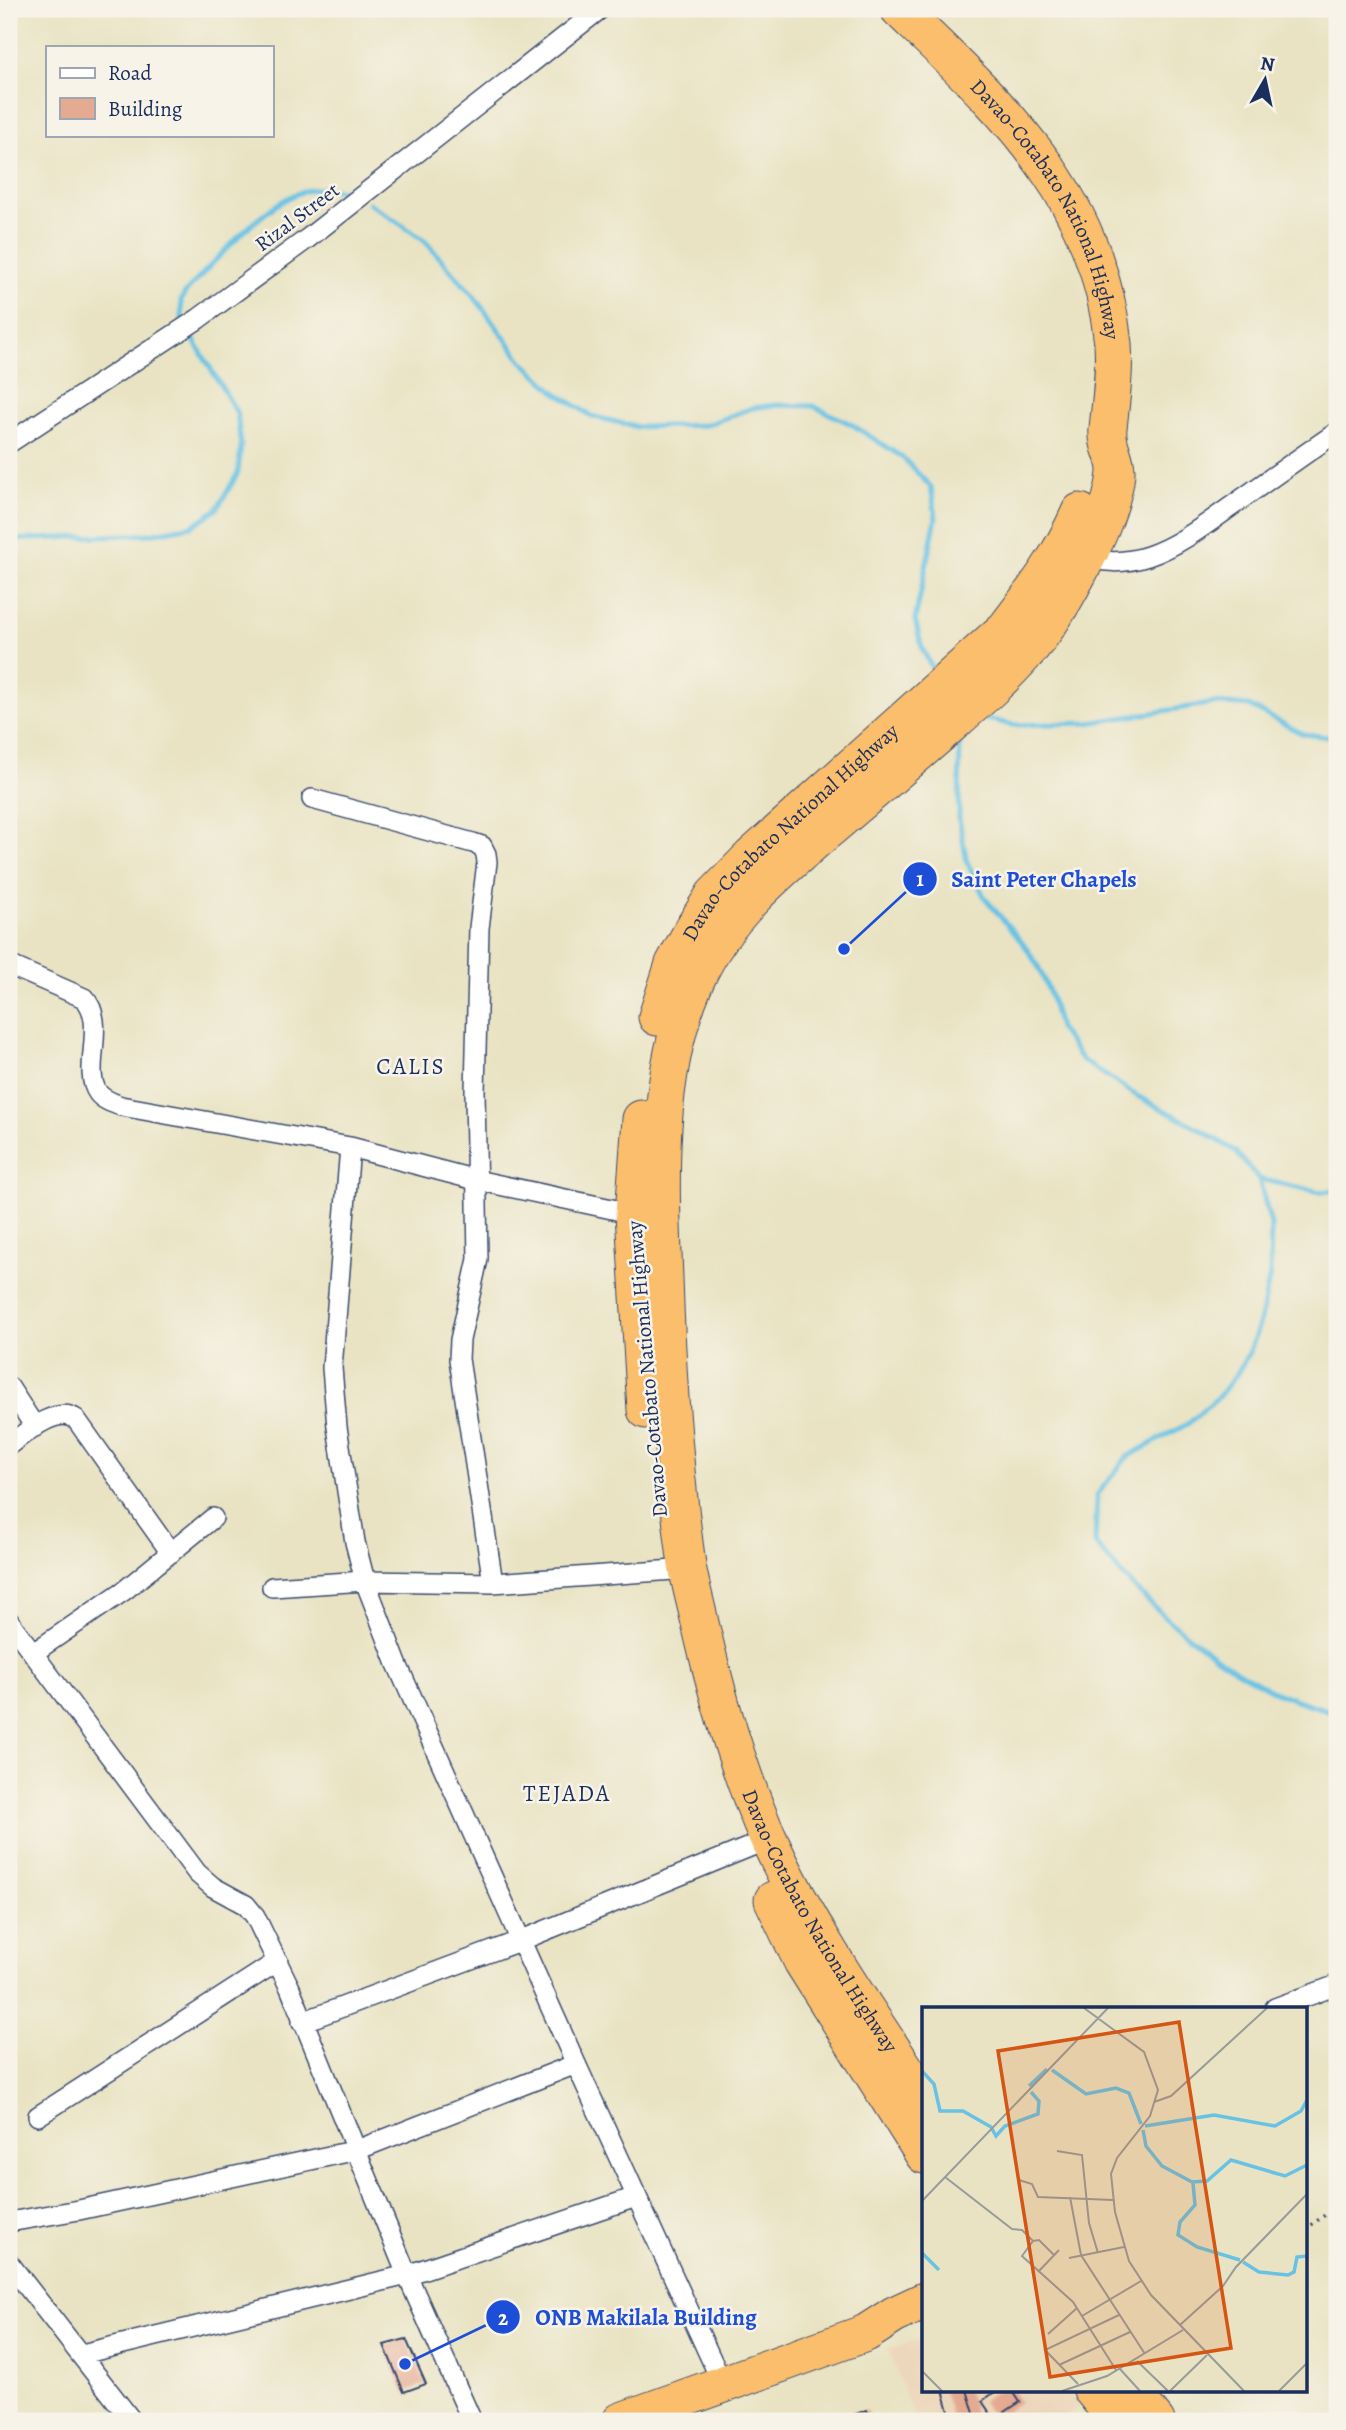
<svg xmlns="http://www.w3.org/2000/svg" width="1346" height="2430" viewBox="0 0 1346 2430" font-family="Alegreya,serif">
	<rect width="100%" height="100%" fill="#f7f3e8"/>
	<filter id="ink" filterUnits="userSpaceOnUse"><feTurbulence type="fractalNoise" baseFrequency=".0143" numOctaves="2"/><feDisplacementMap in="SourceGraphic" scale="14" xChannelSelector="R" yChannelSelector="G"/><feConvolveMatrix kernelMatrix="1 2 1 2 8 2 1 2 1" color-interpolation-filters="sRGB"/></filter>
	<filter id="wash" filterUnits="userSpaceOnUse"><feTurbulence type="fractalNoise" baseFrequency=".00686" numOctaves="4" result="noise"/><feDisplacementMap in="SourceGraphic" scale="28" xChannelSelector="R" yChannelSelector="G"/><feGaussianBlur stdDeviation="1.57" result="paint"/><feColorMatrix in="noise" values="0 0 0 0 0 0 0 0 0 0 0 0 0 0 0 0 0 1.4 0 .05"/><feComposite in="paint" operator="in"/></filter>
	<g filter="url(#wash)">
		<rect width="100%" height="100%" fill="#e9e3c3"/>
		<path fill="#edd7bb" d="M924,2337V2390H1073L1084,2403L1058,2421H915L888,2349Z"/>
		<g fill="none" stroke-linecap="round" stroke-linejoin="round">
			<path stroke="#67c2e4" stroke-width="5" d="M369,203L424,240L473,295L522,361L554,391L591,416L637,427L706,425L752,408L776,405L813,406L851,424L902,457L931,487L936,518L915,620L922,648L935,674
				M182,320L181,300L185,293C213,263 266,201 305,191C318,187 330,189 343,191
				M9,540L149,534L192,526L217,509L238,473L241,446L237,413L192,337
				M979,717L1013,725L1088,723L1215,703L1249,706L1303,734L1337,738
				M960,735L959,820L967,862L985,898L1025,946L1038,966L1050,994L1059,1028L1082,1060L1137,1096L1200,1129L1235,1151L1259,1179L1271,1225L1270,1274L1261,1319L1250,1351L1236,1375L1219,1396L1189,1423L1127,1457L1097,1495L1095,1543C1138,1598 1201,1653 1262,1685C1284,1698 1313,1705 1337,1713
				M1259,1179L1321,1192L1337,1190"/>
		</g>
		<g id="blocks">
			<path fill="#e5ab92" d="M406,2339L426,2384L404,2392L384,2345Z
				M943,2390H967L976,2420L952,2421Z
				M998,2390H1012L1020,2402L994,2419L982,2401Z
				M867,2410L871,2421H835Z"/>
		</g>
	</g>
	<g filter="url(#ink)">
		<use href="#blocks" fill-opacity="0" stroke="#3a4a6d" stroke-width="2"/>
		<g fill="none" stroke-linecap="round" stroke-linejoin="round">
			<defs>
				<path id="street" d="M9,443L198,319L307,239L600,9
					M1081,553C1100,565 1127,563 1148,556C1180,545 1209,522 1236,503C1270,479 1303,455 1337,432
					M312,799L473,843L482,846L486,854L487,862L479,928L475,1092L478,1259L460,1340L459,1359L493,1583
					M9,965L84,998C108,1022 81,1070 98,1093C103,1100 113,1103 121,1106L350,1147L476,1180L640,1215
					M350,1147L332,1368L337,1427L355,1542L365,1581L397,1664L576,2064L723,2385
					M9,1387L35,1427
					M9,1445C24,1434 57,1405 76,1419L171,1553
					M272,1587L365,1581L493,1583L688,1569
					M9,1621L197,1873L213,1887L246,1905L255,1916L290,1988L407,2275L472,2421
					M33,1653L125,1590L213,1518
					M1275,2008L1337,1985
					M302,2022L522,1940L769,1839
					M38,2116L278,1961
					M9,2222L79,2210L357,2150L576,2064
					M9,2263L132,2421
					M82,2354L407,2275L636,2197"/>
				<g id="highway">
					<path id="s1" d="M899,9C1001,108 1098,192 1113,344C1115,372 1111,400 1108,428C1106,447 1117,457 1116,473C1113,507 1094,545 1078,574C1063,602 1047,630 1025,654C1004,678 980,699 956,720C914,757 871,794 828,830C777,873 722,919 695,982C655,1073 660,1180 664,1278C667,1373 674,1470 687,1565C690,1584 696,1604 700,1623C717,1697 738,1771 769,1840C811,1932 869,2014 924,2097"/>
					<path id="s2" d="M657,1017L674,964L696,924L714,895L751,857L1006,628C1035,590 1061,556 1080,512"/>
					<path d="M641,1119L634,1214L646,1410"/>
					<path d="M773,1900L802,1961L924,2155"/>
					<path d="M1092,2390L1117,2421"/>
					<path d="M1131,2390L1156,2421"/>
					<path d="M621,2421L866,2333L894,2315L924,2301"/>
				</g>
			</defs>
			<use href="#street" stroke="#3a4a6d" stroke-width="22"/>
			<use href="#highway" stroke="#3a4a6d" stroke-width="39"/>
			<path stroke="#3a4a6d" stroke-width="3.5" stroke-dasharray="2 5" stroke-linecap="butt" d="M1306,2229L1337,2206"/>
			<use href="#street" stroke="#fff" stroke-width="19"/>
			<use href="#highway" stroke="#fabe6d" stroke-width="37"/>
		</g>
	</g>
	<g text-anchor="middle" dominant-baseline="central" stroke-width="5" stroke-linejoin="round" paint-order="stroke">
		<g font-size="21" fill="#1b2f5e" stroke="#f7f3e8">
			<text stroke="none"><textPath href="#s1" startOffset="254">Davao-Cotabato National Highway</textPath></text>
			<text transform="translate(297 217) rotate(-37)">Rizal Street</text>
			<text stroke="none"><textPath href="#s2" startOffset="233">Davao-Cotabato National Highway</textPath></text>
			<text transform="translate(647 1369) rotate(-95)">Davao-Cotabato National Highway</text>
			<text stroke="none"><textPath href="#s1" startOffset="2182">Davao-Cotabato National Highway</textPath></text>
		</g>
		<g font-size="23" letter-spacing="2" fill="#1b2f5e" stroke="#f7f3e8">
			<text x="411" y="1066">CALIS</text>
			<text x="567" y="1793">TEJADA</text>
		</g>
	</g>
	<g transform="translate(922 2007)">
		<rect width="385" height="385" fill="#e9e3c3"/>
		<path fill="none" stroke="#67c2e4" stroke-width="3.5" d="M130,63L164,87L194,81L207,86L219,117M0,64L12,77L18,104H41L69,120L74,129L83,119L116,107L117,94L109,85M107,79L125,62M223,119L292,108L353,119L379,104L385,93M221,123L224,139L240,159L270,175L285,174L309,153L363,169L385,158M271,176L273,198L258,215L256,228L275,240L318,253M0,246L17,263M321,255L337,265L366,268L372,265L375,250L385,249"/>
		<path fill="none" stroke="#979b9b" stroke-width="2" d="M162,1L222,45L236,83L228,109L195,151L189,167L193,205L207,254L229,288L322,384M232,95L249,89L345,1M135,144L160,148L167,216L176,246M23,170L90,222L100,223L111,234L117,233L132,248M97,173L110,177L116,190L191,193M148,190L159,248L223,347M0,194L186,1M111,234L100,249L151,295L194,363M147,251L202,240M116,265L137,243M160,309L219,274M258,318L301,279L314,260L385,187M126,327L155,301M215,354L246,384M137,358L208,325M198,362L218,384M0,364L20,384M156,377L123,343L197,308M140,384L185,369L261,323M248,384L285,348M357,384L385,356"/>
		<path fill="#d45514" fill-opacity="0.15" stroke="#d45514" stroke-width="3.5" d="M257,15L309,341L128,370L76,44Z"/>
		<rect width="385" height="385" fill="none" stroke="#1b2f5e" stroke-width="3.5"/>
	</g>
	<path fill="none" stroke="#1d4ed8" stroke-width="2.5" d="M844 949L920 879M405 2364L503 2317"/>
	<g fill="#1d4ed8" stroke="#f7f3e8" stroke-width="2.5">
		<circle cx="844" cy="949" r="7"/>
		<circle cx="405" cy="2364" r="7"/>
		<circle cx="920" cy="879" r="18"/>
		<circle cx="503" cy="2317" r="18"/>
	</g>
	<g font-size="21" text-anchor="middle" font-weight="bold" fill="#fff">
		<text x="920" y="886">1</text>
		<text x="503" y="2325">2</text>
	</g>
	<g font-size="23" text-anchor="middle" font-weight="bold" fill="#1d4ed8" stroke="#f7f3e8" stroke-width="5" stroke-linejoin="round" paint-order="stroke">
		<text x="1044" y="887">Saint Peter Chapels</text>
		<text x="646" y="2325">ONB Makilala Building</text>
	</g>
	<rect width="1346" height="2430" fill="none" stroke="#f7f3e8" stroke-width="35"/>
	<rect x="46" y="46" width="228" height="91" fill="#f7f3e8" stroke="#9fa5b1" stroke-width="2"/>
	<rect x="60" y="68" width="35" height="10" fill="#ffffff" stroke="#9fa5b1" stroke-width="2"/>
	<text x="108" y="80" font-size="21" fill="#1b2f5e">Road</text>
	<rect x="60" y="98" width="35" height="21" fill="#e5ab92" stroke="#9fa5b1" stroke-width="2"/>
	<text x="108" y="116" font-size="21" fill="#1b2f5e">Building</text>
	<g transform="translate(1265 80) rotate(9)" stroke="#f7f3e8" stroke-width="5" paint-order="stroke">
	<path d="M0-5L12 26L0 18L-12 26Z" fill="#1b2f5e"/>
	<text y="-10" font-size="19" font-weight="bold" text-anchor="middle" fill="#1b2f5e">N</text>
	</g>
</svg>
